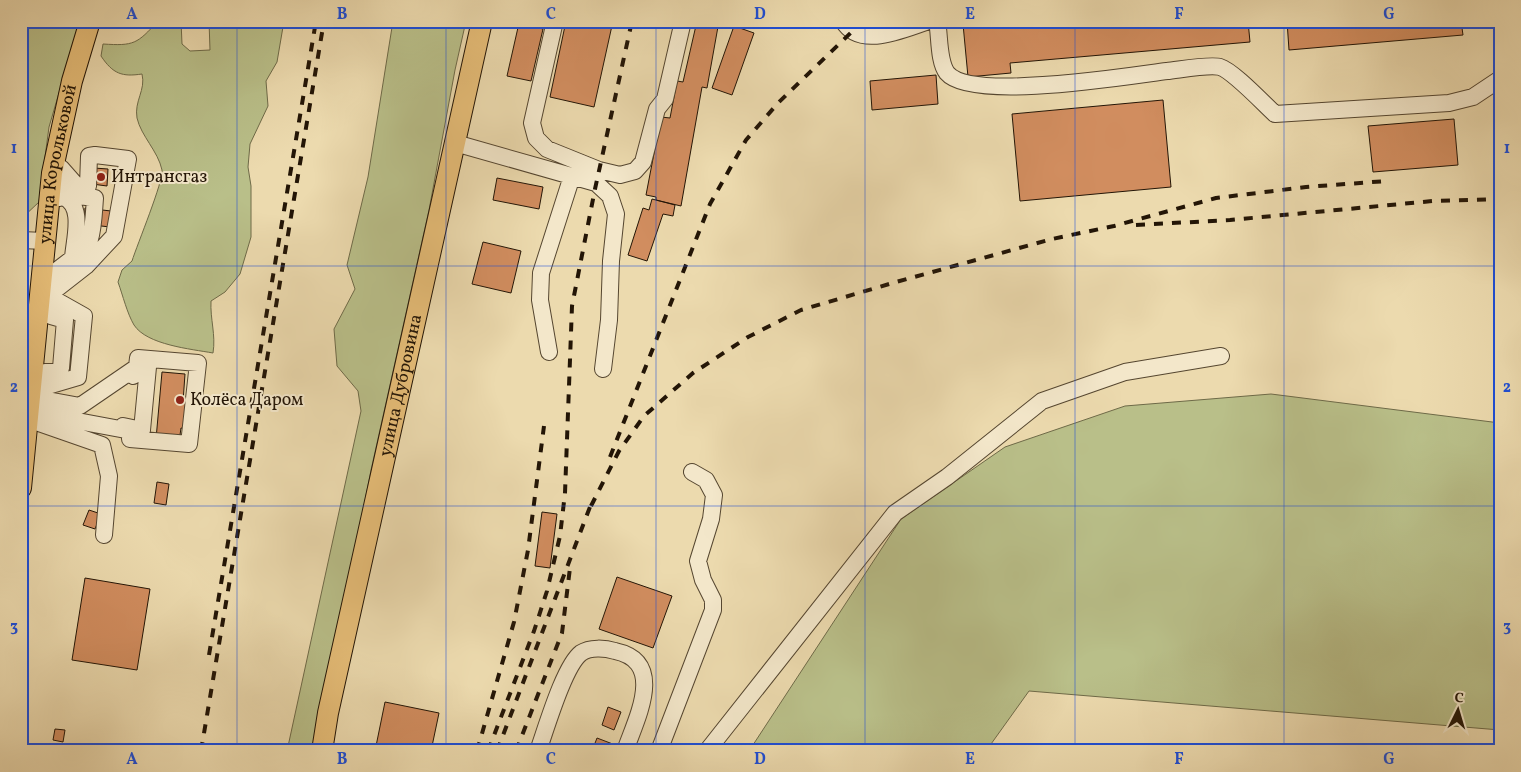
<svg xmlns="http://www.w3.org/2000/svg" width="1521" height="772" viewBox="0 0 1521 772" font-family="Vollkorn,serif">
	<rect width="100%" height="100%" fill="#ecdaae"/>
	<filter id="stains"><feTurbulence type="fractalNoise" baseFrequency=".004" numOctaves="4"/><feColorMatrix values="0 0 0 0 .2 0 0 0 0 .09 0 0 0 0 .02 0 0 0 .5 -.17"/></filter>
	<radialGradient id="worn" r=".72"><stop offset=".6" stop-color="#630" stop-opacity="0"/><stop offset="1" stop-color="#630" stop-opacity=".3"/></radialGradient>
	<path fill="#b9bf89" stroke="#6e6a48" d="M21,21H80L49,127L39,202L21,219Z
		M158,21H181L182,44L190,51L210,50L209,21H284L277,62L266,81L268,106L250,144L248,167L251,186V237L240,274L225,292L211,301C210,319 216,335 213,353C191,349 147,345 134,325C127,313 123,296 118,282L122,270L132,261C137,245 164,180 162,170C158,151 141,136 137,118C134,101 146,90 142,74C122,77 113,74 101,56L103,44C134,46 137,44 158,21Z
		M393,21H466L455,70L429,210L371,470L332,671L313,751H287L361,411L358,391L337,366L334,329L355,289L347,265L368,177Z
		M1271,394L1500,423V730L1029,691L986,751H749L901,519L1005,447L1125,406Z"/>
	<path fill="#d18d5f" stroke="#231506" d="M566,21H613L594,107L550,97Z
		M697,21H719L707,88L702,87L681,206L656,200V197L646,195L661,117L670,118L677,81L683,82Z
		M1002,21H1248L1250,42L1010,63L1011,73L968,77L963,24Z
		M1287,21H1461L1463,35L1289,50Z
		M519,23L543,29L531,81L507,76Z
		M734,26L754,33L732,95L712,88Z
		M936,75L938,104L872,110L870,81Z
		M1163,100L1171,187L1020,201L1012,114Z
		M1454,119L1458,165L1373,172L1368,126Z
		M94,168L108,169L107,186L92,184Z
		M497,178L543,187L539,209L493,200Z
		M652,199L675,205L673,216L663,214L647,261L628,255L643,208L649,210Z
		M85,208L111,211L110,227L84,224Z
		M483,242L521,251L511,293L472,284Z
		M162,372L185,374L183,402H188L186,429L181,428L179,442L156,439Z
		M157,482L169,484L166,505L154,503Z
		M89,510L101,514L95,529L83,525Z
		M542,512L557,514L550,568L535,566Z
		M617,577L672,596L653,648L599,629Z
		M85,578L150,589L137,670L72,660Z
		M385,702L439,713L431,751H375Z
		M608,707L621,712L614,730L602,725Z
		M55,729L65,730L63,742L53,740Z
		M597,738L618,746L617,751H592Z"/>
	<g fill="none" stroke-linecap="round" stroke-linejoin="round">
		<defs>
			<path id="minor" d="M555,21L532,123L536,138L547,149L599,170L620,175L635,171L643,162L657,109L665,99L683,21
				M843,21C860,50 904,29 929,21
				M937,21C940,36 938,61 947,73C971,102 1128,76 1167,71C1178,70 1210,64 1220,67C1233,71 1263,103 1275,114L1449,103L1473,97L1500,79
				M455,143L596,183L610,196L616,214L611,261L609,320L603,369
				M95,155L128,159L114,236L86,266L54,291L56,271L73,258C74,240 85,205 63,197L59,198L61,168L76,185L88,186L89,156Z
				M71,189L78,196L95,198C93,223 94,251 71,267
				M21,240L45,241
				M52,298L84,316L78,377L44,387L45,372H56L61,368L65,320L51,316Z
				M549,352L540,300L541,273L572,176
				M138,358L198,363L189,444L130,439L131,431L40,414L42,399L80,406L137,367Z
				M36,422L102,445L109,476L104,535
				M123,426L142,430L148,367L133,376
				M538,751C546,729 564,666 581,653C590,647 605,648 615,651C667,662 636,719 625,751
				M659,751L713,610V600L703,580L698,561L711,519L714,495L706,480L692,472
				M707,751L895,513L947,477L1042,401L1125,372L1221,356"/>
			<g id="major">
				<path id="s1" d="M21,488L52,173L72,81L90,21"/>
				<path id="s2" d="M322,751L328,713L482,21"/>
			</g>
		</defs>
		<use href="#minor" stroke="#554630" stroke-width="18"/>
		<use href="#major" stroke="#231506" stroke-width="22"/>
		<use href="#minor" stroke="#f3e7ca" stroke-width="16"/>
		<use href="#major" stroke="#e6bd77" stroke-width="20"/>
		<path stroke="#231506" stroke-width="4" stroke-dasharray="9 9" stroke-linecap="butt" d="M1136,225L1230,220L1433,201L1500,199
			M610,457L710,204L746,140L778,103L863,21
			M591,506L619,451L644,416L693,373L748,337L801,310L896,282L1052,239L1114,226L1216,198L1306,187L1387,181
			M209,655L316,21
			M201,751L324,21
			M477,751L514,622L528,550L544,426
			M488,751L534,631L547,591L560,536L565,493L572,306L595,189L632,21
			M497,751L593,499
			M516,751L562,633L570,568"/>
	</g>
	<path fill="none" stroke="#1d4ed8" stroke-width="1" stroke-opacity="0.55" d="M237,21V751M446,21V751M656,21V751M865,21V751M1075,21V751M1284,21V751M21,266H1500M21,506H1500"/>
	<g fill="#8f2418" stroke="#f3e7ca" stroke-width="2">
		<circle cx="101" cy="177" r="5"/>
		<circle cx="180" cy="400" r="5"/>
	</g>
	<g text-anchor="middle" dominant-baseline="central" stroke-width="4" stroke-linejoin="round" paint-order="stroke">
		<g font-size="18" fill="#231506" stroke="#f3e7ca">
			<text stroke="none"><textPath href="#s1" startOffset="326">улица Корольковой</textPath></text>
			<text stroke="none"><textPath href="#s2" startOffset="374">улица Дубровина</textPath></text>
		</g>
		<g font-size="18" fill="#231506" stroke="#f3e7ca" text-anchor="start">
			<text x="111" y="177">Интрансгаз</text>
			<text x="190" y="400">Колёса Даром</text>
		</g>
	</g>
	<rect width="1521" height="772" fill="none" stroke="#ecdaae" stroke-width="55"/>
	<g transform="translate(1458 710) rotate(5)" stroke="#f3e7ca" stroke-width="4" paint-order="stroke">
	<path d="M0-4L9 19L0 12L-9 19Z" fill="#231506"/>
	<text y="-8" font-size="14" font-weight="bold" text-anchor="middle" fill="#231506">С</text>
	</g>
	<rect x="28" y="28" width="1466" height="716" fill="none" stroke="#1d4ed8" stroke-width="2"/>
	<g font-size="16" text-anchor="middle" font-weight="bold" fill="#1d4ed8">
		<text x="132" y="19">A</text>
		<text x="342" y="19">B</text>
		<text x="551" y="19">C</text>
		<text x="760" y="19">D</text>
		<text x="970" y="19">E</text>
		<text x="1179" y="19">F</text>
		<text x="1389" y="19">G</text>
		<text x="14" y="153">1</text>
		<text x="1507" y="153">1</text>
		<text x="14" y="392">2</text>
		<text x="1507" y="392">2</text>
		<text x="14" y="631">3</text>
		<text x="1507" y="631">3</text>
		<text x="132" y="764">A</text>
		<text x="342" y="764">B</text>
		<text x="551" y="764">C</text>
		<text x="760" y="764">D</text>
		<text x="970" y="764">E</text>
		<text x="1179" y="764">F</text>
		<text x="1389" y="764">G</text>
	</g>
	<rect width="100%" height="100%" filter="url(#stains)"/>
	<rect width="100%" height="100%" fill="url(#worn)"/>
</svg>
